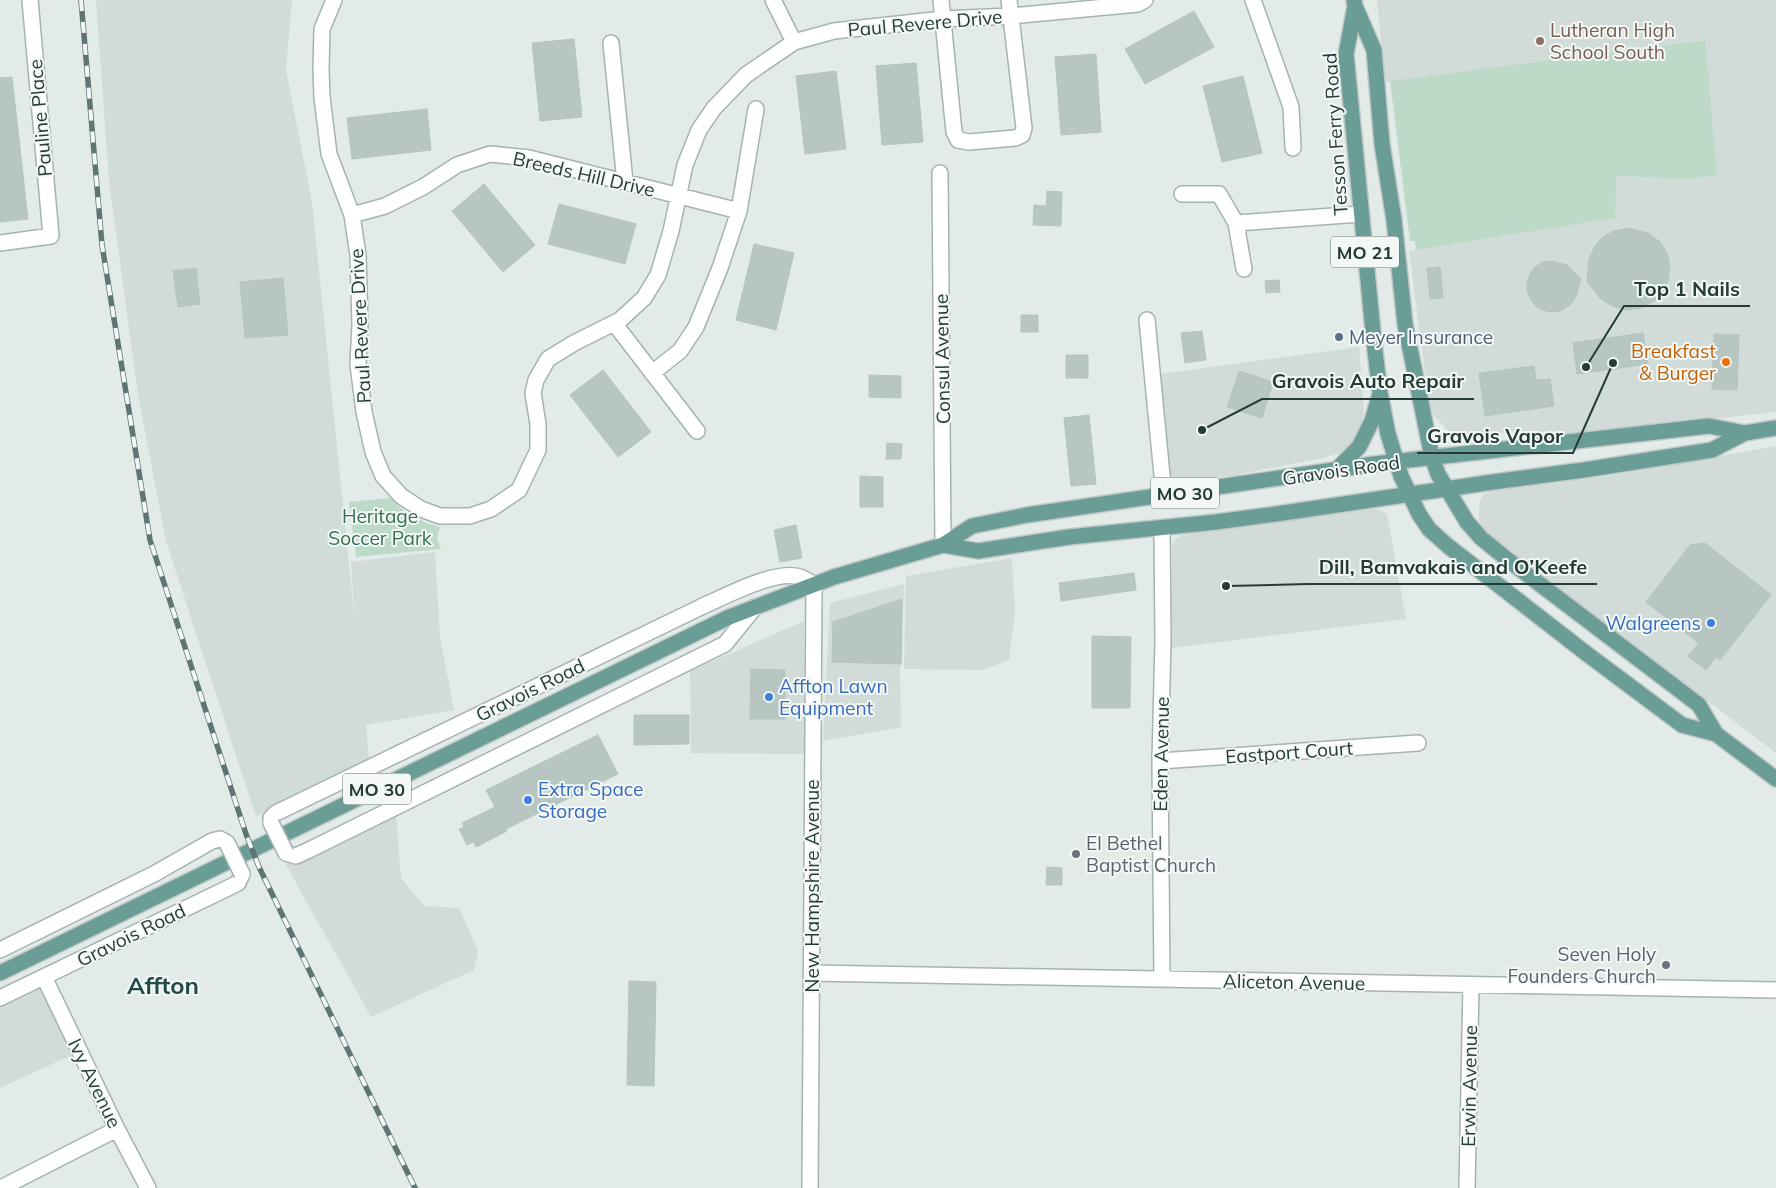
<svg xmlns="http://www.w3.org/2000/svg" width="1776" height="1188" viewBox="0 0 1776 1188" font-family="Mulish,sans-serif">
	<rect width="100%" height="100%" fill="#e2ebe8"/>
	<path fill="#d1dbd8" d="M96,0H292L286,70L312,202L355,623L351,562L435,552L440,637L454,710L366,725L369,760L256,817L166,541L138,395L109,181Z
		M1377,0H1776V412L1571,434L1524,431L1459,436L1448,431L1430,410L1409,251L1615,218V176L1686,179L1704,40L1385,82Z
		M1359,347L1364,413L1361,427L1354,442L1341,453L1323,458L1235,475L1168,483L1160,374Z
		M1776,446V753L1484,531L1479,520V511L1480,500L1483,495L1491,491L1611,476Z
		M1372,509L1380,510L1387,514L1406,619L1171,648L1172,547L1176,539L1182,535Z
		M1012,558L1015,612L1009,660L983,670L904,669L906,576Z
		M904,584L902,662L900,668L901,727L823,741L830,603Z
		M804,621V754L691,753L690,671Z
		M396,814L401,878L424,906L459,908L478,951L474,970L371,1017L285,863Z
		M39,986L74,1054L0,1088V1002Z"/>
	<path fill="#bddac9" d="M1705,40L1717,175L1686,179L1616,176L1615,218L1416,250L1415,241H1410L1390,81Z
		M390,498C405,513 419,522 440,527L437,538L441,549L356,557L349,502Z"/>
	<path fill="#b8c6c2" stroke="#b5c4c0" d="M1194,11L1214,47L1145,84L1125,49Z
		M574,39L582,117L540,121L532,43Z
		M1096,54L1101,132L1061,135L1055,57Z
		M916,63L923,142L882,145L876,66Z
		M836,71L846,149L805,154L796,76Z
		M1243,76L1262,153L1222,162L1203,86Z
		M12,77L28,219L0,222V78Z
		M427,109L431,150L352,159L347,118Z
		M484,184L535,245L503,272L452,211Z
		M1047,191L1062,192L1061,226L1033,225L1034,205L1046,206Z
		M559,204L636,224L625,264L548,244Z
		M1628,228L1648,233L1659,241L1667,253L1670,267L1668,281L1661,294L1654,301L1641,308L1627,310L1612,306L1600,298L1587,281L1589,259L1595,246L1602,238L1614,231Z
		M754,244L794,253L776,330L736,320Z
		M1552,261L1567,265L1581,279L1576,297L1571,304L1560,311L1551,312L1543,310L1536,306L1531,300L1527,291V283L1530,274L1535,267L1543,262Z
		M1440,267L1443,298L1430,299L1427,268Z
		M196,268L200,304L178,307L173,271Z
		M283,278L288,335L245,338L240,282Z
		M1279,280L1280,292L1266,293L1265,281Z
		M1021,315H1038V332H1021Z
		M1202,331L1206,360L1185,363L1181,333Z
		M1643,333L1648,364L1577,374L1573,343Z
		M1714,334L1739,335L1737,390L1712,389Z
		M1066,355H1088V378H1066Z
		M1534,366L1536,380L1550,379L1554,406L1485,416L1479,373Z
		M603,370L651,432L618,457L570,395Z
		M1239,371L1273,382L1262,418L1227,407Z
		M869,375L901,376V398L869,397Z
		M1089,415L1096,484L1071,486L1064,418Z
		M887,443L902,444L901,459H886Z
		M860,476L883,477V507H860Z
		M796,525L802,558L780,562L774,530Z
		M1705,543L1771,595L1720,660L1716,657L1706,670L1688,656L1699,643L1646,602L1690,545Z
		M1134,573L1136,590L1061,601L1059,583Z
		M902,599L901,664L832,662L833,622Z
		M1092,636L1131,637L1130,708H1092Z
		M751,669L785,670V719H750Z
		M634,715H689V744L634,745Z
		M598,735L618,774L506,829L507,831L476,847L474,842L467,845L459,829L464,827L462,823L495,807L486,790Z
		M1047,867L1062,868V885H1046Z
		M629,981L656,982L654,1086L627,1085Z"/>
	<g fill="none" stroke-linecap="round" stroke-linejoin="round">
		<defs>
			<path id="minor" d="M334,0L322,29L321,69L322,97L329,154L352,215L358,255L360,325L358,364L364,412L373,452L383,476L401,496L421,509L440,516H470L491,509L519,490L538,450V424L533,393L536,380L548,359L574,343L620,320L644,298L658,275L671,231L685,165L699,130L714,108L746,75L794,42
				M773,0L794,42L834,31L943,19L1010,16L1138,4L1145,0
				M941,0L954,132L958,140L969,142L1015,138L1022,135L1024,128L1009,0
				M1253,0L1291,107L1293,148
				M611,43L625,182
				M940,173L943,545
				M1182,194H1219L1236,223L1361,214
				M352,215L385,206L423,187L457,165L490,154L529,158L739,211
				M1236,223L1244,269
				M0,243L51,236L30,0
				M1147,320L1164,496
				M614,323L697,431
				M652,373L680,351L696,327L720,268L739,211L756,109
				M1162,528L1163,641L1160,761L1162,979
				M1160,761L1418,743
				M271,823V818L276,813L701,607C724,597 775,569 800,577C805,579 809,582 814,584L810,1188
				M286,853L296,856L307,851L725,644L755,607
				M0,950L154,874L212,841L220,839L227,843
				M811,973L1776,990
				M44,977L117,1129L148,1188
				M0,998L228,888L238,883L242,874
				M1,1188L117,1129
				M1467,1188L1471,985"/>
			<path id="major" d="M1354,0L1355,6L1346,54L1374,342L1380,393L1388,434L1401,476L1419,514L1429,529L1448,546L1587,654L1682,725L1716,734L1776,779
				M1355,6L1374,50L1382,144L1394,220L1405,324L1432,457L1438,474L1467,522L1481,538L1508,560L1699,705L1716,734
				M1336,470L1359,447L1372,421L1380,394
				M943,545L978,551L1069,537L1216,522L1283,513L1493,482L1584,470L1712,450L1745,433L1776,428
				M0,973L727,618L834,577L943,545L972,526L1027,515L1374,464L1709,426L1745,433"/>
		</defs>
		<use href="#minor" stroke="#a5b3b0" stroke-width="18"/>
		<use href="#major" stroke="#c2c8c7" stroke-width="18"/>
		<use href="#minor" stroke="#fff" stroke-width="15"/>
		<use href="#major" stroke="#6b9d97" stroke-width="15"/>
		<defs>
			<path id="rail" d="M81,0L102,245L150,540L246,834L259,867L415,1188"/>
		</defs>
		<use href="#rail" stroke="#5e7673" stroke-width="5.5"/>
		<use href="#rail" stroke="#f3f8f6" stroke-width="4" stroke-dasharray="11" stroke-linecap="butt"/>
		<defs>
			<path id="minor-bridge" d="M271,823L286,853
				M227,843L242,874"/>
		</defs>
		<use href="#minor-bridge" stroke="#a5b3b0" stroke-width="18" stroke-linecap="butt"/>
		<use href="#minor-bridge" stroke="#fff" stroke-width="15"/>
	</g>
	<circle fill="#8d6e63" stroke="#f3f8f6" stroke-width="2" cx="1540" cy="41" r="5"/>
	<circle fill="#5c6f8a" stroke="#f3f8f6" stroke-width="2" cx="1339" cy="337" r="5"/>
	<circle fill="#e8710a" stroke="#f3f8f6" stroke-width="2" cx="1726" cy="362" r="5"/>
	<g fill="#3f7fe0" stroke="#f3f8f6" stroke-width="2">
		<circle cx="1711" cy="623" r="5"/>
		<circle cx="769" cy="697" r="5"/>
		<circle cx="528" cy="800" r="5"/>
	</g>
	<g fill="#6b7280" stroke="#f3f8f6" stroke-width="2">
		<circle cx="1076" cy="854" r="5"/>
		<circle cx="1666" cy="965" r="5"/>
	</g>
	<g text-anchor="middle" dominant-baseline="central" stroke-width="4" stroke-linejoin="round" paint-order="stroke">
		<g fill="#f3f8f6" stroke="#627471" stroke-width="1">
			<rect x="1331" y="236.5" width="68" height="31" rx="4"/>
			<rect x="1151" y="477.5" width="68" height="31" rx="4"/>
			<rect x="343" y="773.5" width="68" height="31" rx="4"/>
		</g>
		<g font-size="18" font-weight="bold" fill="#243b38">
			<text x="1365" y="252">MO 21</text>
			<text x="1185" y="493">MO 30</text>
			<text x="377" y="789">MO 30</text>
		</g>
		<g font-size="19" fill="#243b38" stroke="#f3f8f6">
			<text transform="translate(925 23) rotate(-5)">Paul Revere Drive</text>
			<text transform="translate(40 118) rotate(-95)">Pauline Place</text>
			<text transform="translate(1335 134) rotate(-94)">Tesson Ferry Road</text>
			<text transform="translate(584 174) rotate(13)">Breeds Hill Drive</text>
			<text transform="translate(360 326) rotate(-93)">Paul Revere Drive</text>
			<text transform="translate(942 359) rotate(-91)">Consul Avenue</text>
			<text transform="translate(1341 470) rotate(-8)">Gravois Road</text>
			<text transform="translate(530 690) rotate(-26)">Gravois Road</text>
			<text transform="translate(1289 752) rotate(-4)">Eastport Court</text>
			<text transform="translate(1161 754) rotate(-89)">Eden Avenue</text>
			<text transform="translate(812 886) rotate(-90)">New Hampshire Avenue</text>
			<text transform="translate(131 935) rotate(-26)">Gravois Road</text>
			<text transform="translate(1294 982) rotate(1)">Aliceton Avenue</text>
			<text transform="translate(95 1083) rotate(64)">Ivy Avenue</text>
			<text transform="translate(1469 1086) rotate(-89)">Erwin Avenue</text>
		</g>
		<g font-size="19" fill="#785e54" stroke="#f3f8f6" text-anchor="start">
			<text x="1550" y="30">Lutheran High<tspan x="1550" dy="22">School South</tspan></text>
		</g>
		<g font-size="19" fill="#4e5e75" stroke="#f3f8f6" text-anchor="start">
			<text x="1349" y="337">Meyer Insurance</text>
		</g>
		<g font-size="19" fill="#c56008" stroke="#f3f8f6" text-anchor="end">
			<text x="1716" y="351">Breakfast<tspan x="1716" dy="22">&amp; Burger</tspan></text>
		</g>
		<g font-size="19" fill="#326e51" stroke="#f3f8f6">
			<text x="380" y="516">Heritage<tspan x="380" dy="22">Soccer Park</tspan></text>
		</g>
		<g font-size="19" fill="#366cbe" stroke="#f3f8f6" text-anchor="start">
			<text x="1701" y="623" text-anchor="end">Walgreens</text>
			<text x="779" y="686">Affton Lawn<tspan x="779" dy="22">Equipment</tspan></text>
			<text x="538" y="789">Extra Space<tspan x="538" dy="22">Storage</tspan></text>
		</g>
		<g font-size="19" fill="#5b616d" stroke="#f3f8f6" text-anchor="start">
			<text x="1086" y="843">El Bethel<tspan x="1086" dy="22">Baptist Church</tspan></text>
			<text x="1656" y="954" text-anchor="end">Seven Holy<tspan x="1656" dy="22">Founders Church</tspan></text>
		</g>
		<g font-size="24" font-weight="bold" fill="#224b47" stroke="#f3f8f6">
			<text x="163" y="985">Affton</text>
		</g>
	</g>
	<path fill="none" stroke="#243b38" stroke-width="2" d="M1586 367L1624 306H1750M1202 430L1262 399H1474M1613 363L1573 453H1417M1226 586L1308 584H1597"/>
	<g fill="#243b38" stroke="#f3f8f6" stroke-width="2">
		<circle cx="1586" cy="367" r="5"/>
		<circle cx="1202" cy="430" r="5"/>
		<circle cx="1613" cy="363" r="5"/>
		<circle cx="1226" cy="586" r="5"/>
	</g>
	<g font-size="20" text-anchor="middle" font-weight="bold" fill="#243b38" stroke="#f3f8f6" stroke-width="4" stroke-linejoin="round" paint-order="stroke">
		<text x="1687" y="296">Top 1 Nails</text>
		<text x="1368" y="388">Gravois Auto Repair</text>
		<text x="1495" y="443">Gravois Vapor</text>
		<text x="1453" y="574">Dill, Bamvakais and O’Keefe</text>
	</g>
</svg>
